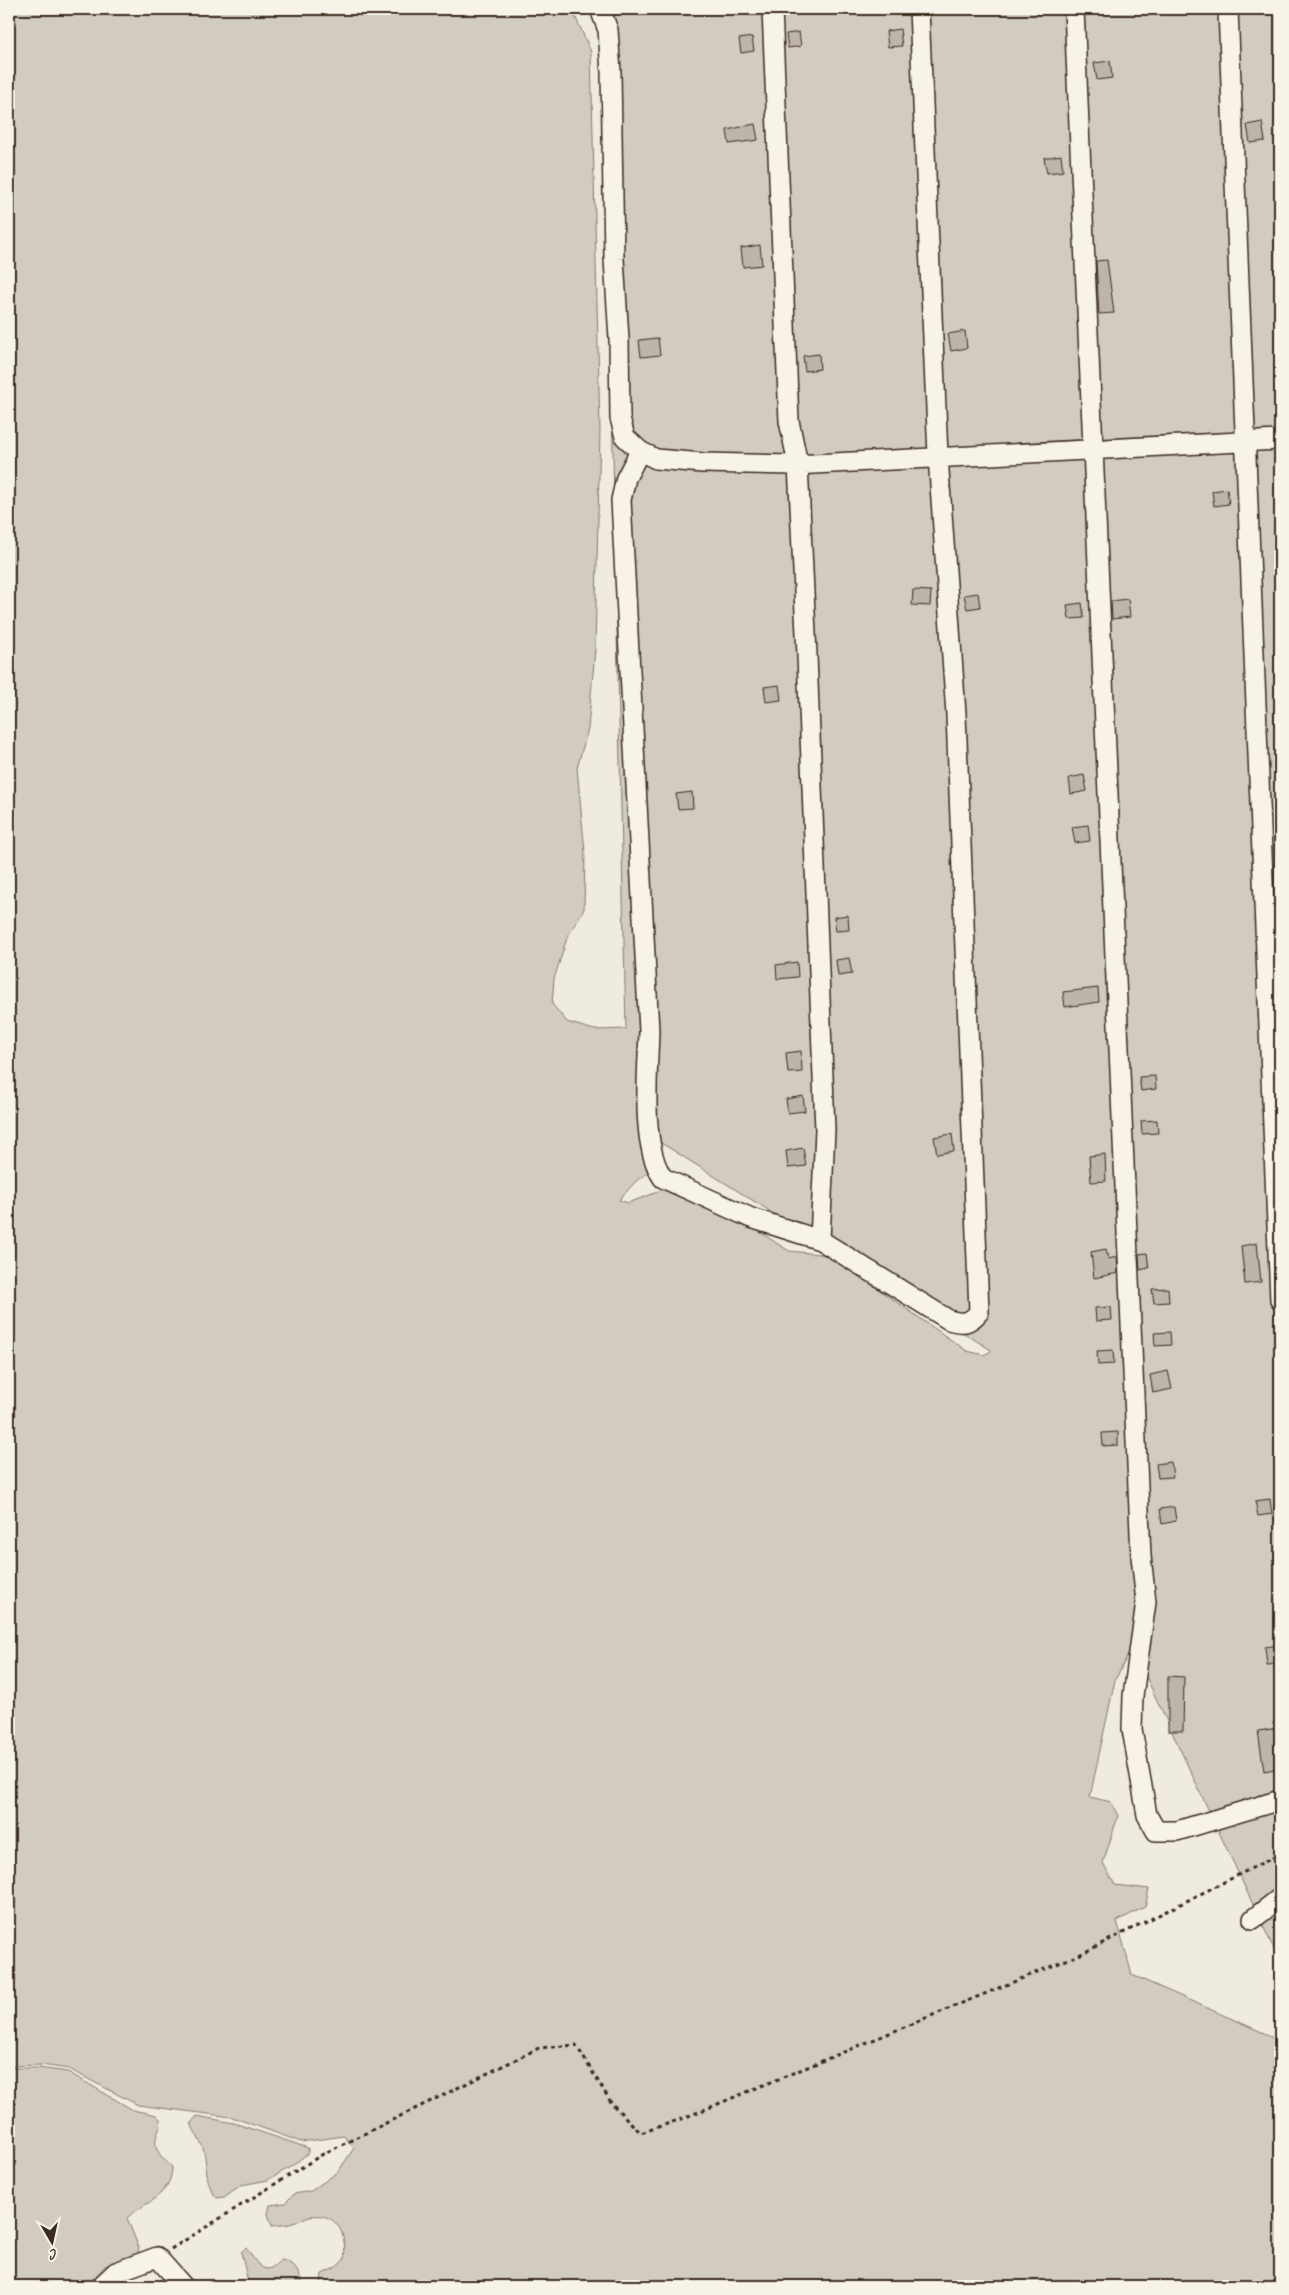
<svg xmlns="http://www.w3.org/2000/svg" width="1289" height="2295" viewBox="0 0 1289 2295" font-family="Caveat,sans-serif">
	<rect width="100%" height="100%" fill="#efebe0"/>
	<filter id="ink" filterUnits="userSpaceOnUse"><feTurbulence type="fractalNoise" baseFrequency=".02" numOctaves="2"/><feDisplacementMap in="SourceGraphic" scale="10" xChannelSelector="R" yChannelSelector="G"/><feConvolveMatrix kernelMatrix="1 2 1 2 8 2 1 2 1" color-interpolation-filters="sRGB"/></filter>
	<g filter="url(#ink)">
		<path fill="#d1cbc0" stroke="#867a6f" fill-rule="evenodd" d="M9,9H572L591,52L600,430L595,650L588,729L577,768L585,852L584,909L567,938L554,979L552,1004L567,1022L594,1030L626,1029L603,9H1280V1962L1132,1647L1115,1680L1090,1797L1111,1802L1118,1816L1103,1863L1115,1885L1149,1889L1145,1907L1117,1921L1132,1975L1280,2040V2286H321L322,2274L335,2268L344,2260C347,2237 340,2212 310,2216C305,2217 301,2220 296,2222C289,2225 280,2225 272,2226L268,2214L270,2205L285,2203L294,2194L311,2191L338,2172L354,2148L344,2136L301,2142L232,2117L138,2105L69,2069L41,2065L9,2066ZM647,1134L991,1350V1351L984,1355L967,1351L829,1255L789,1251L755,1229L663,1190L628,1203L619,1200L636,1181L649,1172Z
			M9,2068H39L68,2072L133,2110L156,2115L160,2119C161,2127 159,2129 157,2135C152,2149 163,2159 172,2167C172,2196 143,2203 127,2218L139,2248L137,2256L113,2262L105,2266L87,2286L9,2285Z
			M197,2116L234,2123L308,2148V2153L292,2166L268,2180L241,2185L224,2197L217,2198C204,2184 208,2165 203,2148C200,2139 194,2132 191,2123Z
			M246,2248C252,2255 260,2273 271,2268C275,2266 278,2262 281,2260C295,2262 300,2274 303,2286H249L241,2252Z"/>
		<path fill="#bdb5aa" stroke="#3b2a1e" d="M900,29L902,46L888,47L886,31Z
			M799,32L801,46L788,48L786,34Z
			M752,37L754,51L741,53L739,39Z
			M1110,61L1112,78L1097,80L1094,63Z
			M1262,122L1265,141L1250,143L1247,125Z
			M755,124L758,140L729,144L727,130Z
			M1061,155L1063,171L1047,173L1044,158Z
			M760,245L762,265L743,267L741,248Z
			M1107,260L1114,313L1099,314L1096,261Z
			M965,331L967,348L951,351L948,334Z
			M658,338L660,355L641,357L639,340Z
			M819,354L820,369L805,371L803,356Z
			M1227,489L1229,504L1214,506L1212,491Z
			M913,590L931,591L930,606L912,605Z
			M978,593L980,607L967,609L964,595Z
			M1128,599L1130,617L1112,619L1111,601Z
			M1082,603L1084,618L1069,619L1067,605Z
			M779,685L781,700L766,702L764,687Z
			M1084,775L1087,791L1071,794L1069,778Z
			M692,792L693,808L678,809L676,794Z
			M1088,825L1090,841L1075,843L1072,827Z
			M848,915L849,930L836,931L834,917Z
			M849,958L852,974L838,976L836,960Z
			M797,962L798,977L777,979L776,965Z
			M1098,988L1099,1002L1065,1007L1063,992Z
			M801,1051L802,1072L788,1073L786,1053Z
			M1155,1076L1156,1089L1141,1091L1139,1077Z
			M803,1096L805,1111L788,1113L786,1099Z
			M1157,1120L1158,1133L1142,1134L1141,1121Z
			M952,1134L954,1151L937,1154L934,1137Z
			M803,1148L806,1166L788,1168L786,1151Z
			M1105,1154L1106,1181L1091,1182L1089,1156Z
			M1257,1243L1261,1282L1245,1284L1241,1246Z
			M1106,1249L1108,1259L1117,1257L1118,1273L1094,1278L1091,1252Z
			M1147,1253L1149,1268L1140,1270L1139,1254Z
			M1168,1288L1169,1302L1154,1303L1152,1289Z
			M1111,1307L1112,1320L1096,1321L1095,1308Z
			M1170,1332L1171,1345L1155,1346L1154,1333Z
			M1113,1350L1114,1364L1098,1365L1097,1351Z
			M1168,1371L1172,1389L1153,1393L1150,1375Z
			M1118,1432V1445L1103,1446L1102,1433Z
			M1171,1462L1173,1477L1158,1478L1156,1464Z
			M1270,1499L1272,1514L1258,1516L1255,1501Z
			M1174,1507L1176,1521L1162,1524L1160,1509Z
			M1279,1645L1280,1664L1267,1665L1265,1647Z
			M1168,1676L1184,1677L1183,1731H1168Z
			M1278,1728L1280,1768L1264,1771L1258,1731Z"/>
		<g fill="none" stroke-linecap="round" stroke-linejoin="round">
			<defs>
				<path id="minor" d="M600,9L608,30L611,72L614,259L619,339L620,418L625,437L640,451L656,459L703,463L794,465L1280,440
					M772,9L789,421L798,464L807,655L825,1130L820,1240
					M1074,9L1141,1556L1146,1602L1133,1696L1132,1729L1147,1815L1156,1831H1177L1280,1800
					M1228,9L1280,1300
					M640,451L626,478L621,500L649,1031C648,1070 640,1146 663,1178L751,1218L820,1240L949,1320C963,1324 969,1324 979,1312L956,714L938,456L919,9
					M1253,1919L1280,1898
					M101,2286L116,2272L157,2257L183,2286"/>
			</defs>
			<use href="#minor" stroke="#3b2a1e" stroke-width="22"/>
			<path stroke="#3b2a1e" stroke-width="3" stroke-dasharray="4 4" stroke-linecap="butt" d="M171,2249L323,2154L539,2048L576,2045L612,2104L641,2133L684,2118L1081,1954L1280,1854"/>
			<use href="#minor" stroke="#f7f3e8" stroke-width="19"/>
		</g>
	</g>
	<rect width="1289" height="2295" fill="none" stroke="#f7f3e8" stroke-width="30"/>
	<rect x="15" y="15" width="1259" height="2265" fill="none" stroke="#3b2a1e" stroke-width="2" filter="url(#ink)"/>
	<g transform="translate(52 2242) rotate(171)" stroke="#f7f3e8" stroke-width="4" paint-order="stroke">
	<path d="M0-4L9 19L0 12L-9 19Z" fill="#3b2a1e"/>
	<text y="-8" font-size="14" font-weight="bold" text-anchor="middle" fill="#3b2a1e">С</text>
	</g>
</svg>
